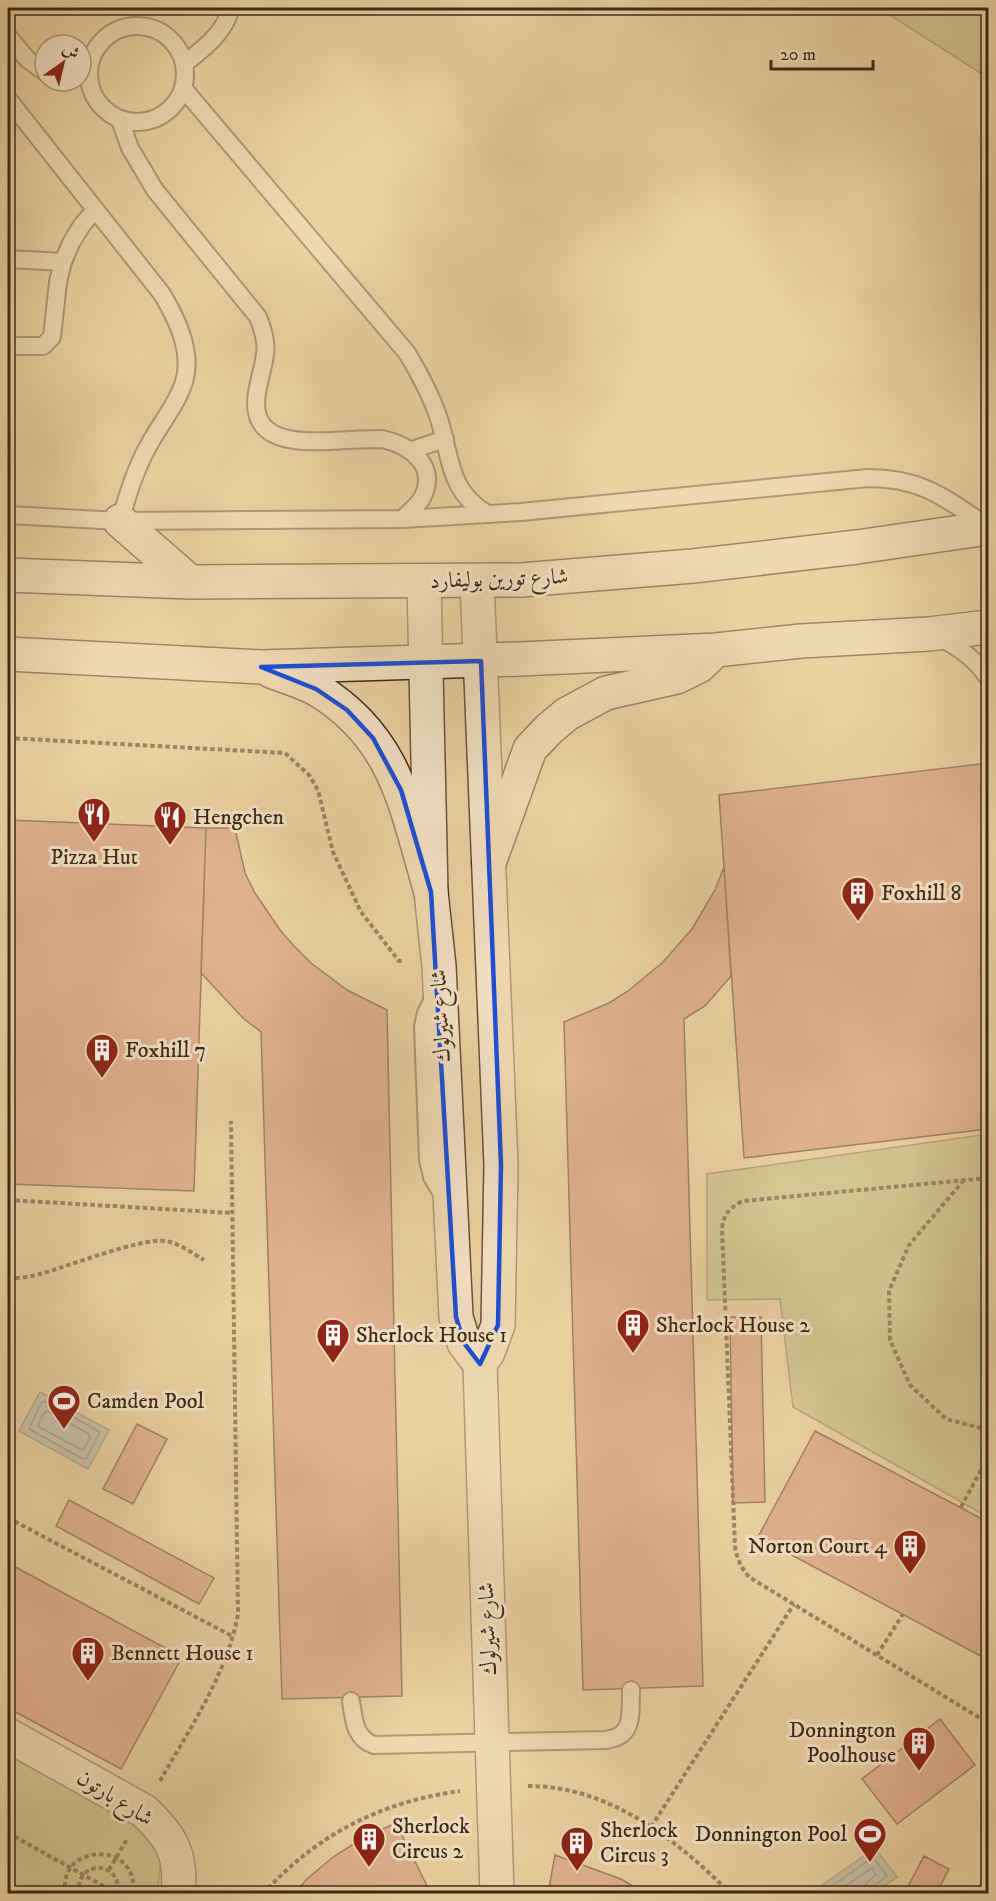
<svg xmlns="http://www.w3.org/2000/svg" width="996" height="1901" viewBox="0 0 996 1901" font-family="'IM FELL DW Pica',Amiri,serif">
	<rect width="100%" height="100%" fill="#ebd1a2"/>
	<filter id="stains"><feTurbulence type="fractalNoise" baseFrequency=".00333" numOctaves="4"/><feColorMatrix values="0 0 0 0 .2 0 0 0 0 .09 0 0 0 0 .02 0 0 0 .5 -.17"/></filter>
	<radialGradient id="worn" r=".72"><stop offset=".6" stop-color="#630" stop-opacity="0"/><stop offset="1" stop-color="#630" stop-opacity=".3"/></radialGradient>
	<path fill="#bbba83" stroke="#7d714d" stroke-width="1.5" d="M879,8H988V78Z
		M988,1134V1517L793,1407L780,1299L707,1300V1174Z
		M8,1731L132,1804L162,1852L157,1893H8Z"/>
	<path fill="#9db4b1" stroke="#777c73" stroke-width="1.5" d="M40,1392L109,1430L88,1469L19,1431Z
		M875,1848L897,1877L874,1893H811Z"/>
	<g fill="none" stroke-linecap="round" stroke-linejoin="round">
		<path stroke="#6e6e64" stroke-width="1.5" d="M44,1401L100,1432L86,1459H83L29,1429L41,1403Z
			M48,1411L89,1434L90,1438L84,1449H80L39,1427C38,1422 43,1412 48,1411Z
			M821,1894L873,1857L887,1876L873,1887L871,1894
			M834,1894L872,1868L876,1875L866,1883L864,1894"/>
	</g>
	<path fill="#d78a7b" stroke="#3f2817" stroke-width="1.5" d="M988,763V1129L744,1158L719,795Z
		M8,820L206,828L194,1191L8,1184Z
		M206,828H235L245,873L255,893L280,930L295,947L311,963L347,990L387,1010L402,1696L282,1699L261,1032L243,1018L201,973Z
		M724,867L731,976L705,1006L684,1019L703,1686L583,1690L564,1022L609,1003L628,991L663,962L692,929L715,890Z
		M730,1317H761L765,1502L733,1503Z
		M137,1424L167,1439L133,1504L103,1489Z
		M815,1431L988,1522V1660L758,1537Z
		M69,1500L214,1578L199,1604L56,1526Z
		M8,1563L182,1657L121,1769L8,1708Z
		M940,1719L975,1765L897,1824L862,1779Z
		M396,1823L431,1894H294L307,1879L333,1857L363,1838Z
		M555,1855L621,1879L646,1894H548Z
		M924,1856L949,1869L936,1894H904Z"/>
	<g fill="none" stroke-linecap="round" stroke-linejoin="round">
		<defs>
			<path id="service" d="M89 74a48 48 0 1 1 96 0a48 48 0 1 1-96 0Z
				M8,36L27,59L45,72
				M184,64C204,48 224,34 231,8
				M183,88L407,353C419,373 430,393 438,416C451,454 447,490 486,513
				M8,99L162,294C177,319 193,352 184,382C177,404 161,423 150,443C136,467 128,494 120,521
				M120,120L130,148L155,190L258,317C272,351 263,359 257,393C249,443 297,442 331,441C348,440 365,439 382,439C410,445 439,466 422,498C417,506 409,513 402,519
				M8,259L63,262
				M8,346H43L52,337L58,282L63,262L71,243L82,225L95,210
				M412,450L445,439
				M8,515L120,521L402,519L521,512L868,478C922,478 945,498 988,527
				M938,637C959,647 976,659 988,678
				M434,998L426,1013L423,1027L428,1160L432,1177L444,1197
				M351,1701C354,1719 354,1738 374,1745L605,1740C635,1737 630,1714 631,1690"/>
			<path id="minor" d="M477,581L501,1165L498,1325L488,1352L480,1364L497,1894
				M424,582L431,892L439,966L456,1317L464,1343L480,1364
				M8,1735L144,1811C172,1837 182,1855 178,1894"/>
			<path id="secondary" d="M120,521L190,582
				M8,575L190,582L521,580L693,566L857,547L988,528
				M8,654L261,667L520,659L716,650L801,641L929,634L988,627
				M271,671C286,677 304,682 318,690C398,739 406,809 431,892
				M489,863L530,749L549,729L567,714L606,693L677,677L699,666L716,650"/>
		</defs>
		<use href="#service" stroke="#6a523a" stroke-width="20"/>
		<use href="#minor" stroke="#6a523a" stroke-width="36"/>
		<use href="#secondary" stroke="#3f2817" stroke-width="36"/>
		<path stroke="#3f2817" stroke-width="4" stroke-dasharray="4.5 3" stroke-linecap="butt" d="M8,738L285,753L309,775L318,790L333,852L361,912L399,961H404
			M988,1178L743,1201C730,1207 724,1214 722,1228L735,1546C737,1559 741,1567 749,1577L988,1723
			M964,1180L909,1245L889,1291L890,1340L910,1385L946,1419L988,1430
			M8,1200L232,1213
			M8,1279C18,1278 30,1277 40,1274C66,1267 143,1237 166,1241C180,1244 192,1253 204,1260
			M961,1507L988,1457
			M8,1518L234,1637
			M877,1655L903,1614
			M160,1781C190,1728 227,1674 238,1614L231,1121
			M528,1786C609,1786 676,1839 731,1894
			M651,1827L794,1604
			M8,1833L118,1894
			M109,1870L127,1839
			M66,1894C55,1844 140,1838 133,1894
			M80,1894C73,1860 122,1858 118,1894
			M263,1894C317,1834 381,1802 460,1791
			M977,1894L988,1872"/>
		<use href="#service" stroke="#f2e1c3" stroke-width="16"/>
		<use href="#minor" stroke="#f2e1c3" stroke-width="33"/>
		<use href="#secondary" stroke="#f2e1c3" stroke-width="33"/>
	</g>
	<path d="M0 0H996V1901H0ZM481,661L501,1165L498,1325L480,1364L464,1343L456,1317L431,892L401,790L373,738L347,710L316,689L261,667Z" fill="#ebd1a2" fill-opacity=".55" fill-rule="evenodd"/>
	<path fill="none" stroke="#1d4ed8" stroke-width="4.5" stroke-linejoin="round" d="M481,661L501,1165L498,1325L480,1364L464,1343L456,1317L431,892L401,790L373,738L347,710L316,689L261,667Z"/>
	<defs>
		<symbol id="restaurant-pin" viewBox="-11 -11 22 30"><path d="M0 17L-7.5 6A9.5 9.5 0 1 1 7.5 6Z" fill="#8f2418" stroke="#f2e1c3"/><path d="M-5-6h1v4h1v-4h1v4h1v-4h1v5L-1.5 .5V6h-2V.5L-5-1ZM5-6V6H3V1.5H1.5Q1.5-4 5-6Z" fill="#fff"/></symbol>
		<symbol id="building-pin" viewBox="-11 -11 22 30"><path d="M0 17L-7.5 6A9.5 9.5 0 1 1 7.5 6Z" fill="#8f2418" stroke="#f2e1c3"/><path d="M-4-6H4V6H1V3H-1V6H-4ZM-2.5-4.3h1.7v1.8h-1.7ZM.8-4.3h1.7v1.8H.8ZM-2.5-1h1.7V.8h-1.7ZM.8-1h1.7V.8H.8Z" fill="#fff"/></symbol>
		<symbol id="stadium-pin" viewBox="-11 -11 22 30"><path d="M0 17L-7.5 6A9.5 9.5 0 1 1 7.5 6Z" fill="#8f2418" stroke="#f2e1c3"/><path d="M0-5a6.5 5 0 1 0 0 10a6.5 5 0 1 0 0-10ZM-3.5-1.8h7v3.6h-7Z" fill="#fff"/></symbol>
	</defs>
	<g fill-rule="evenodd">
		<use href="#restaurant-pin" x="75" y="795" width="38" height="52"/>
		<use href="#restaurant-pin" x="151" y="798" width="38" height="52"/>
		<use href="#building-pin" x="839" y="874" width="38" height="52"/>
		<use href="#building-pin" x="83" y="1031" width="38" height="52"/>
		<use href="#building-pin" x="614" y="1306" width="38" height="52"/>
		<use href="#building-pin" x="314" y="1316" width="38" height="52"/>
		<use href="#stadium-pin" x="45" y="1382" width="38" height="52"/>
		<use href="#building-pin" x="891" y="1527" width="38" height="52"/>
		<use href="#building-pin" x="69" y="1634" width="38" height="52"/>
		<use href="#building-pin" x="900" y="1724" width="38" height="52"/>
		<use href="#stadium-pin" x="851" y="1815" width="38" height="52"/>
		<use href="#building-pin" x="350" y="1820" width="38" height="52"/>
		<use href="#building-pin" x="558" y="1824" width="38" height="52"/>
	</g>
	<g text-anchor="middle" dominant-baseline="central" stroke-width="6" stroke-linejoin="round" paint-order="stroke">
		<g font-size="22" fill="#3f2817" stroke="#f2e1c3">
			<text transform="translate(499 579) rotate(-2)">شارع تورين بوليفارد</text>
			<text transform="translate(441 1016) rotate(-93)">شارع شيرلوك</text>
			<text transform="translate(488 1629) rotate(-92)">شارع شيرلوك</text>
			<text transform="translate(115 1798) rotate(32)">شارع بارتون</text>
		</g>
		<g font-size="22" fill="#3f2817" stroke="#f2e1c3" text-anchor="start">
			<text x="193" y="817">Hengchen</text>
			<text x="94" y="857" text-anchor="middle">Pizza Hut</text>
			<text x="881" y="893">Foxhill 8</text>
			<text x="125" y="1050">Foxhill 7</text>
			<text x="656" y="1325">Sherlock House 2</text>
			<text x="356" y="1335">Sherlock House 1</text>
			<text x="87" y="1401">Camden Pool</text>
			<text x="887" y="1546" text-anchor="end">Norton Court 4</text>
			<text x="111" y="1653">Bennett House 1</text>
			<text x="896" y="1730" text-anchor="end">Donnington<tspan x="896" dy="25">Poolhouse</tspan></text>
			<text x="392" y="1826">Sherlock<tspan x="392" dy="25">Circus 2</tspan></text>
			<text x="600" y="1830">Sherlock<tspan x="600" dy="25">Circus 3</tspan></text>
			<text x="847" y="1834" text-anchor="end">Donnington Pool</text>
		</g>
	</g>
	<rect width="996" height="1901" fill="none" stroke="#ebd1a2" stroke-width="30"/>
	<rect x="9" y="9" width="978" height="1883" fill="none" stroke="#3f2817" stroke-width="3"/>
	<rect x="15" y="15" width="966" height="1871" fill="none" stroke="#3f2817" stroke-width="1.5"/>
	<g transform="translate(63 63) rotate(34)"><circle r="28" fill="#f2e1c3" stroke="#aa977e" stroke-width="1.5"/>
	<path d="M0-4.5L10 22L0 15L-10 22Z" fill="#8f2418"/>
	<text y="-9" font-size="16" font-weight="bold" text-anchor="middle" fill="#3f2817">ش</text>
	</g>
	<path d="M771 60v9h102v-9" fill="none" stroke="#3f2817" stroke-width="3"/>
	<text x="780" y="60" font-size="18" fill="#3f2817" stroke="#f2e1c3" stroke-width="4.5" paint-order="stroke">20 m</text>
	<rect width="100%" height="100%" filter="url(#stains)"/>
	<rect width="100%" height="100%" fill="url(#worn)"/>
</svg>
